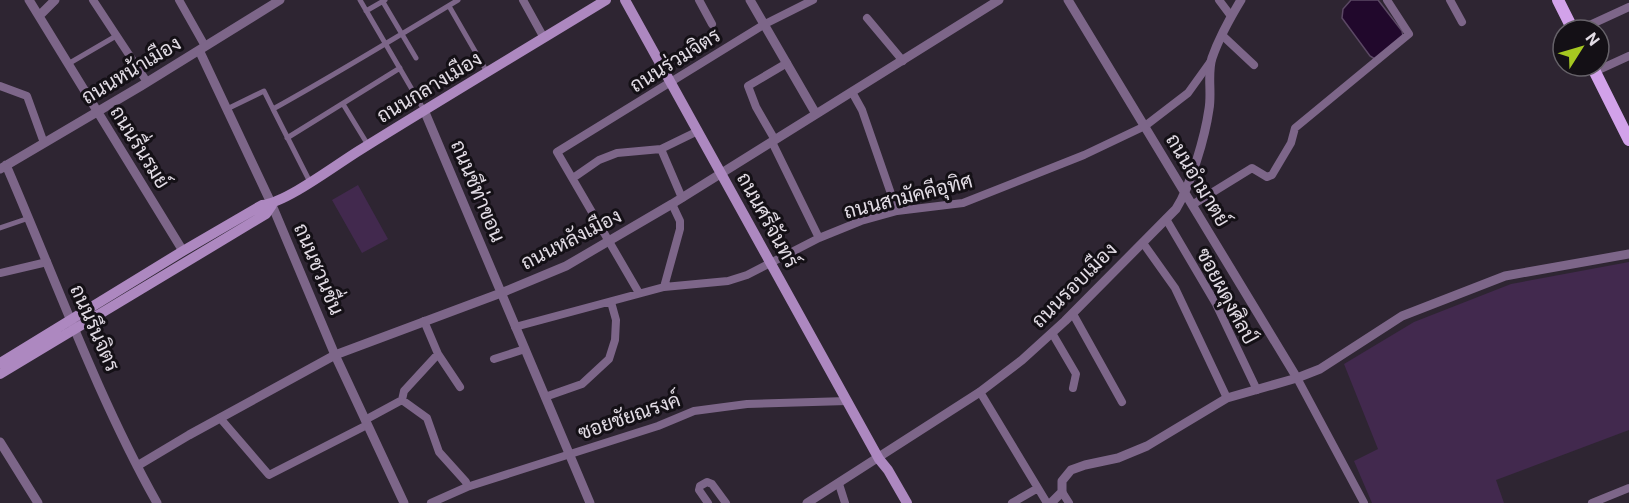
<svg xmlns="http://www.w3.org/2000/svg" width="1629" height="503" viewBox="0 0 1629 503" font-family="Roboto,Sarabun,sans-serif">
	<rect width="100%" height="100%" fill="#2e2532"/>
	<path fill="#42294e" d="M358,185L388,239L362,253L332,200Z
		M1629,262V430L1496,480L1504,503H1372L1354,461L1378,449L1344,364L1414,322L1511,284Z"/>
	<path fill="#21082c" stroke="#5b4864" stroke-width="1.5" d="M1351,0H1378L1402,31L1403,36L1375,59L1370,56L1342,18L1343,9Z"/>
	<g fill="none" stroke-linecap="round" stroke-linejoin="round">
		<path stroke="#7d6689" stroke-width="5" d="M360,0L424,110
			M383,2L416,58
			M449,6L487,72
			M366,11L385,0
			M68,64L116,36
			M343,104L368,145
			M227,109L264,91L273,109
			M287,138L400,68
			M310,182L273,109C336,74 397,37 458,0
			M0,228L29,218"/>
		<path stroke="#7d6689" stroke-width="8" d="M93,0L147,82
			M179,0L205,46
			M523,0L544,38
			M699,0L712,24
			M1219,0L1231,16
			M1450,0L1462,22
			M867,18L903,61
			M1579,30L1629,7
			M1223,36L1254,65
			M1594,72L1629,56
			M0,86L27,96L44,143
			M852,92L862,110L897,211
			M775,140L756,107L748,86L787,63
			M772,142L819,238
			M661,149L682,198
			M573,178L599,160L617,153L661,149L698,131
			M1192,205L1252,168L1267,177L1272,175L1291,143L1295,128L1409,34L1387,0
			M1166,219L1216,304L1257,390
			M1143,243L1175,288L1227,398
			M0,273L47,262
			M664,287L680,229V221L672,204
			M639,293L557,152L765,24L813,0
			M1073,314L1122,402
			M424,321L438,354L460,387
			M515,327L664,287L728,281L747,275L819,238L861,221L897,211L963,203L1084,155L1145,126L1188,93L1211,61
			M1052,333L1076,374L1073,388
			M494,359L525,349
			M1297,378L1364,503
			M980,392L1047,503
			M545,397L582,384L609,359L615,340L616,320L611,302
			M402,400L427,418L439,452L466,482L467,487
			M220,418L269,475L367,425
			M365,420L402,400L404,391L438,354
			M839,484L845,503
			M1062,492L1069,503
			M431,503L467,487L658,426L694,411L747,404L847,401
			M708,503L699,490L700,486L707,482L712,484L726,503
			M1012,503L1038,488
			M1592,503L1629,488"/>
		<path stroke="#7d6689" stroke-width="9" d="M29,0L183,251
			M750,0L816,114
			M1068,0L1297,378
			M39,16L55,0
			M199,50L272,205L335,355L404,503
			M424,110L590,503
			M6,165C55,278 97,396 157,503
			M0,169L141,86L280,0
			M0,442L38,503
			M137,466L189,435L335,355L501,293L566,266L672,204L999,0
			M807,503L980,392L1022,360L1065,321L1176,209C1191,185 1205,137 1209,109C1212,93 1207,73 1212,58C1219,38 1230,18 1241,0
			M1051,503L1062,492V481L1071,470L1085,465L1118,458L1147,446L1227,398L1297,378L1320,369L1402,316L1505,276L1629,254"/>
		<path stroke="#ad88c0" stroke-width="10" d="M625,0L879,459L888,470L907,503
			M0,363L183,251L262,205C286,203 337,164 360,150C442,99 524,50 606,0
			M0,374L266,214L272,205"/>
		<path stroke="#d2a2ea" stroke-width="12" d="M1558,0L1573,30
			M1592,66L1629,140"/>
	</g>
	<g text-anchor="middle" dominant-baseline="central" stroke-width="6" stroke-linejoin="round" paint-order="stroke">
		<g font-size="20" fill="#e2dce5" stroke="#141016">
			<text transform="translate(675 60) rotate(-32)">ถนนร่วมจิตร</text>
			<text transform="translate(131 70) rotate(-31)">ถนนหน้าเมือง</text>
			<text transform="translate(429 87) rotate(-31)">ถนนกลางเมือง</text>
			<text transform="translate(140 147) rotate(58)">ถนนรื่นรมย์</text>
			<text transform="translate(1198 180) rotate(59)">ถนนอำมาตย์</text>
			<text transform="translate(478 191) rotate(67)">ถนนชีท่าขอน</text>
			<text transform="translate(908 196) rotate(-14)">ถนนสามัคคีอุทิศ</text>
			<text transform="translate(768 220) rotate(61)">ถนนศรีจันทร์</text>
			<text transform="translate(571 239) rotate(-27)">ถนนหลังเมือง</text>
			<text transform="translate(319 269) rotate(67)">ถนนชวนชื่น</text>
			<text transform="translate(1074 285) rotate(-45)">ถนนรอบเมือง</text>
			<text transform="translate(1227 296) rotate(62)">ซอยผดุงศิลป์</text>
			<text transform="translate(95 328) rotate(66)">ถนนรึนจิตร</text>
			<text transform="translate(629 416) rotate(-19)">ซอยชัยณรงค์</text>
		</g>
	</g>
	<g transform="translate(1581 48) rotate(53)"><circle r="28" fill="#141016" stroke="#666269" stroke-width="1.5"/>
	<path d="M0-4.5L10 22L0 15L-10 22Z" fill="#a6c821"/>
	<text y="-9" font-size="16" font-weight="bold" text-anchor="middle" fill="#e2dce5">N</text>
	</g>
</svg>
